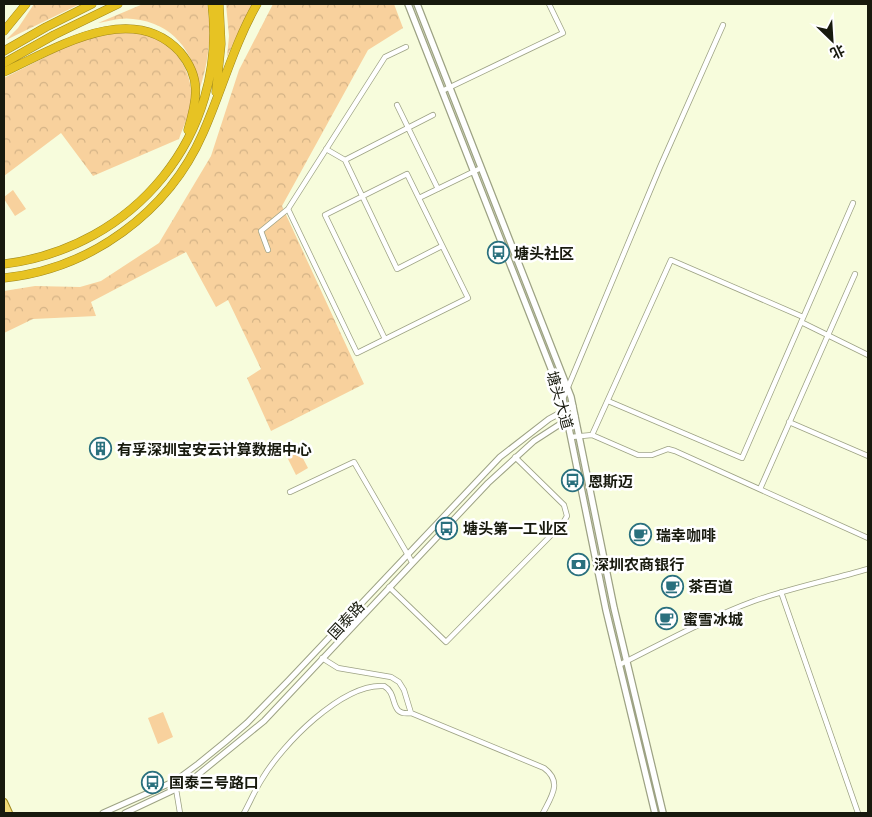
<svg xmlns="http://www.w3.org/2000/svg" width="872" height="817" viewBox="0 0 872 817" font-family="'Archivo Narrow','Noto Sans SC',sans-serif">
	<defs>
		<pattern id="forest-crowns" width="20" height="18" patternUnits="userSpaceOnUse" patternTransform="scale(1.25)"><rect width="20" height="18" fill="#f8d19d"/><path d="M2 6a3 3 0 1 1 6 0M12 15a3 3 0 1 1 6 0" fill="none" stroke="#d4b386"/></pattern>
	</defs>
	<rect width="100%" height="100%" fill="#f7fcdc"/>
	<path fill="#f8d19d" d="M13,190L26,209L15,216L4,199V197Z
		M297,447L308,468L296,475L285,453Z
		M163,712L173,737L158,744L148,718Z"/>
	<path fill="url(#forest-crowns)" d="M34,4H80L6,40L18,28Z
		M143,4H207C212,32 209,60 200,88C193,51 173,23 133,19C122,17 109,21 98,23Z
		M226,4H252L227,57L229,36Z
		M273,4H394L403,28L368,50L282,206L364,384L271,431L247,378L261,369L228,300L216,307L186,252L91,302L96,316L33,319L4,333V291L35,286L80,287L101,281L159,243L211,156L239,70Z
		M128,29C138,32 149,34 158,39C179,49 194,78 191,101C190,114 183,127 179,139L93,176L61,133L4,176V78L65,47L90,37Z"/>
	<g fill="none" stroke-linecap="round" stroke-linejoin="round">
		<defs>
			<path id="minor" d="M442,91L563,33L549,4
				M397,105L438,189
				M326,149L345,160L397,269L442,246
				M345,160L433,115
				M419,198L481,168
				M288,209L357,353L468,298L407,174L325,215L385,339
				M268,250L261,231L288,209L385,57L406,47
				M801,322L868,355
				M563,399L660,167L723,25
				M608,401L742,458L853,203
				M789,422L868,456
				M592,435L671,260L803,317
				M571,437L592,435L638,455H652L668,449L675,451L868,538
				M760,489L855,274
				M290,492L354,462L412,562
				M389,587L446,642L563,523L567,516L564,505L515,457
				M781,592L858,813
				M322,658L338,668L391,677L399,682L404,690L411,713L544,768C563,782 551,797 543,813
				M619,665C663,643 708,618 754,601C791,588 830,580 868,569
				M176,789L180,813
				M244,813C250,802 255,790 262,779C282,745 342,683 384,686C399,694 388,716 411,713"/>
			<path id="tertiary" d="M103,813L175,781L198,764L225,742L247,723L289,680L500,457L549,419L573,406
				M125,813L176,789L194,778L264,721L488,483L534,441L568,419L575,416"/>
			<path id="secondary" d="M408,4L563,399L606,610L655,813
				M417,4L571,397L614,608L663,813"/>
			<path id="primary" d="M4,802L9,813"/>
			<path id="motorway" d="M4,31L26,4
				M4,51L46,27L92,4
				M4,63L54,35L118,4
				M4,72C56,48 132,0 180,52C202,78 197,100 188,130
				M216,92L221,44L219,4
				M4,264C134,248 228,135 212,4
				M4,278C90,269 168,213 203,133C222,90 234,44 257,4"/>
		</defs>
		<use href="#minor" stroke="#9da284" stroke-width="6"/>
		<use href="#tertiary" stroke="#9da284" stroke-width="7"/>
		<use href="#secondary" stroke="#9da284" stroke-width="8"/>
		<use href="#primary" stroke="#9f881c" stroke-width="8"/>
		<use href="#motorway" stroke="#9f881c" stroke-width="9"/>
		<use href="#minor" stroke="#fff" stroke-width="4.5"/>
		<use href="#tertiary" stroke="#fff" stroke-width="5"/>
		<use href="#secondary" stroke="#fff" stroke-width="5.5"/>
		<use href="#primary" stroke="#f1db7b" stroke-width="6"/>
		<use href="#motorway" stroke="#e7c323" stroke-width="8"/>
	</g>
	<defs>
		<symbol id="bus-ring" viewBox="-11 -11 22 22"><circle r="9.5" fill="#fff" stroke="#2a707e" stroke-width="1.5"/><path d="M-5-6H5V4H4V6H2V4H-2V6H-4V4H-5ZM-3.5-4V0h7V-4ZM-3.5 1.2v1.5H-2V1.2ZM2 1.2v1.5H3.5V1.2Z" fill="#2a707e"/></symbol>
		<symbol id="building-ring" viewBox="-11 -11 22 22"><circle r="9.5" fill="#fff" stroke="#2a707e" stroke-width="1.5"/><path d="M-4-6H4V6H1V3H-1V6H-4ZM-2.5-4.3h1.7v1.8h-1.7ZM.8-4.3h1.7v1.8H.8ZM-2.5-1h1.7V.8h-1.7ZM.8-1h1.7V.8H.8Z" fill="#2a707e"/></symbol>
		<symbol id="cafe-ring" viewBox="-11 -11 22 22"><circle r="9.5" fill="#fff" stroke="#2a707e" stroke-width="1.5"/><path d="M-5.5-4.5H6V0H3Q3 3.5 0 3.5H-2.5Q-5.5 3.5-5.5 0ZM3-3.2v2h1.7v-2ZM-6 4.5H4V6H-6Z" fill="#2a707e"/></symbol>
		<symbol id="bank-ring" viewBox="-11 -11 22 22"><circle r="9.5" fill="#fff" stroke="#2a707e" stroke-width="1.5"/><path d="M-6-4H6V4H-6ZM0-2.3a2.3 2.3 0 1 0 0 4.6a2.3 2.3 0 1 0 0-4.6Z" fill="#2a707e"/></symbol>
	</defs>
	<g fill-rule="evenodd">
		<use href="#bus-ring" x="486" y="240" width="25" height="25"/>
		<use href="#building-ring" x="88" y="436" width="25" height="25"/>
		<use href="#bus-ring" x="560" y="468" width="25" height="25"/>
		<use href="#bus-ring" x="434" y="516" width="25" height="25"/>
		<use href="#cafe-ring" x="628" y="522" width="25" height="25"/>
		<use href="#bank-ring" x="566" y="552" width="25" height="25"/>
		<use href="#cafe-ring" x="660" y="574" width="25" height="25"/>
		<use href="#cafe-ring" x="654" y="606" width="25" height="25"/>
		<use href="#bus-ring" x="140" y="770" width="25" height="25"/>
	</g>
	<g text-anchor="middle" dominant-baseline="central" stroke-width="5" stroke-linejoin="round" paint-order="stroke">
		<g font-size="15" font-weight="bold" fill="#181a0e" stroke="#fff" text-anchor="start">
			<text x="514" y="253">塘头社区</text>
			<text x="117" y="449">有孚深圳宝安云计算数据中心</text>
			<text x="588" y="481">恩斯迈</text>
			<text x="463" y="528">塘头第一工业区</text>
			<text x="656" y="535">瑞幸咖啡</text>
			<text x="594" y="564">深圳农商银行</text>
			<text x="688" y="586">茶百道</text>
			<text x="683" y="619">蜜雪冰城</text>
			<text x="169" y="782">国泰三号路口</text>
		</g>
		<g font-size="15" fill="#181a0e" stroke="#fff">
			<text transform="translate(560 400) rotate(74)">塘头大道</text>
			<text transform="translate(346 620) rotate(-47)">国泰路</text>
		</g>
	</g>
	<rect width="872" height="817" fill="none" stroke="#181a0e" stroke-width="10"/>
	<g transform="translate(832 40) rotate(155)" stroke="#ffffff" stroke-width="4" paint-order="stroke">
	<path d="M0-4L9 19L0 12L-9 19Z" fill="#181a0e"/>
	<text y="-8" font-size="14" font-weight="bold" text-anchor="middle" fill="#181a0e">北</text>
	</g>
</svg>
